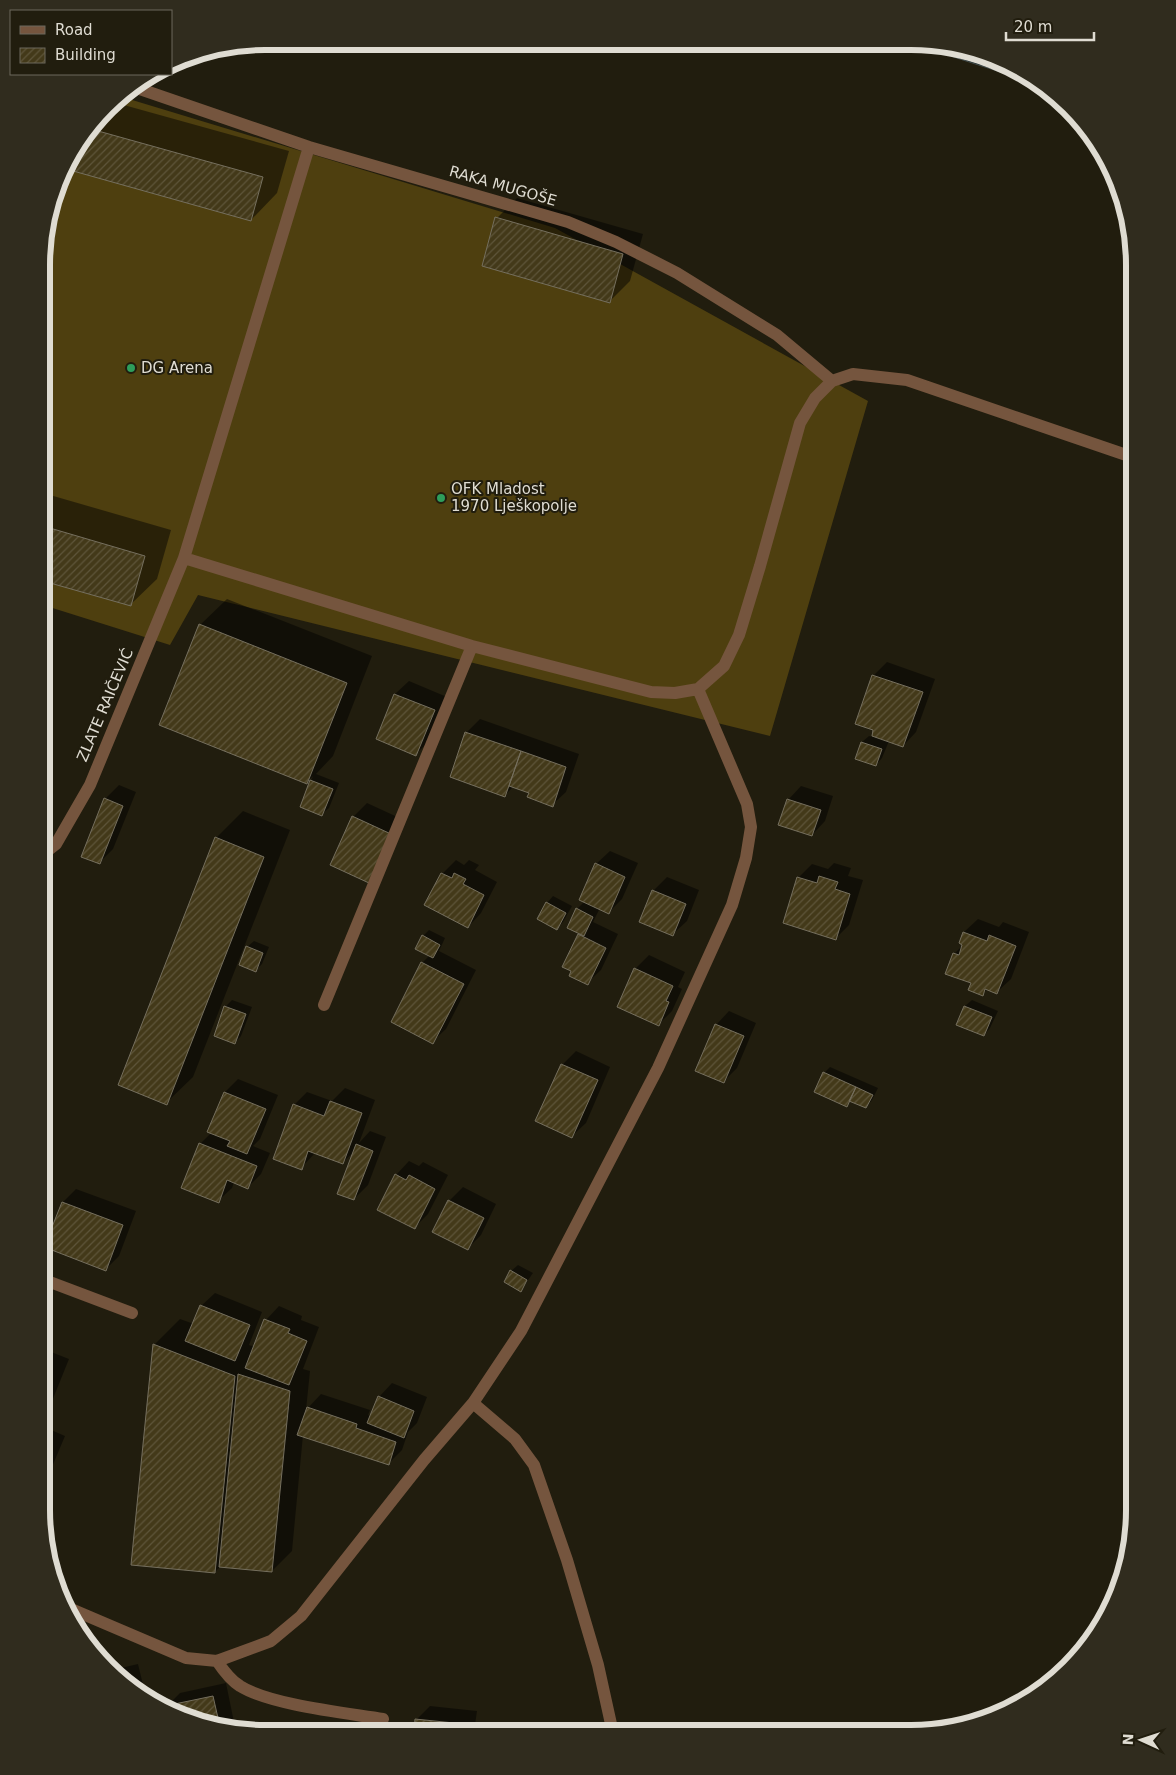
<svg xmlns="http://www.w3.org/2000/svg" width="1176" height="1775" viewBox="0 0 1176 1775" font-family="'DejaVu Sans',sans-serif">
	<defs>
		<pattern id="water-rules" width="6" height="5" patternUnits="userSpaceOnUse" patternTransform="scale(1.25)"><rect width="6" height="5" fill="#011012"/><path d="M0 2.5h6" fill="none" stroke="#263234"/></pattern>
		<pattern id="building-hatch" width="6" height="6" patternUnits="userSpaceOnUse" patternTransform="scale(1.25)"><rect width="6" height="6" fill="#433919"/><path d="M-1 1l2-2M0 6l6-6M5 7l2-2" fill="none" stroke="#5e553a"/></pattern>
	</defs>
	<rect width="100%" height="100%" fill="#211d0e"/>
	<path fill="#4e3f0f" d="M119,96L555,228L868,401L770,736L198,595L170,645L43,605V236L71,153Z"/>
	<path fill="url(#water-rules)" stroke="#444d4c" d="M910,43H940L997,58L1044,86Z"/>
	<path fill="#0007" d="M113,102L289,151L277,193L251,220L66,168L71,153Z
		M517,198L643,234L630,281L609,302L497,218Z
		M43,493L171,530L157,579L130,605L43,579Z
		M227,599L372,656L333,756L316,774L339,783L329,808L322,814L302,806L313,776L307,782L200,625Z
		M887,662L935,679L916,732L903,746L889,741L882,758L876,765L862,742L869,736L873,737L875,729L856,723L874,675Z
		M409,681L447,697L429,741L416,754L377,738L395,694Z
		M480,719L579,754L566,792L552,805L530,792L514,786L505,795L466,733Z
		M119,785L136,792L113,849L99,863L105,799Z
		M801,786L833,796L825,821L812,835L788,800Z
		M367,803L404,820L382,868L353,817Z
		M243,811L290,830L193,1077L166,1103L216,838Z
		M610,851L638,863L622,899L609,912L600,908L593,922L618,934L601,970L587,983L579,935L581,933L577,909L584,902L596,864Z
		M456,860L464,865L469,860L479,865L475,870L497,882L481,913L468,927L442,874Z
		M834,863L851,868L848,876L863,880L849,925L836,938L798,878L812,864L828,869Z
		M667,877L699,890L687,921L673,934L653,891Z
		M553,896L572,906L563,922L557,928L547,903Z
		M978,919L999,927L1003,922L1029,932L1011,979L997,992L988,989L982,994L954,954L964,944V932Z
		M429,930L445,938L439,951L476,970L446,1029L432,1042L422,963L430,955L423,936Z
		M254,941L269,947L262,964L256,970L247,947Z
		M649,955L685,972L678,987L682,989L672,1011L659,1024L635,969Z
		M232,1000L252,1007L241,1036L235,1043L215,1036L226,1006Z
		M972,1000L998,1011L990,1028L984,1035L958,1024L965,1006Z
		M729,1011L756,1023L737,1068L723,1082L716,1025Z
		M576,1051L610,1067L586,1123L572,1136L562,1065Z
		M830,1067L878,1088L872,1100L866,1107L851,1100L847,1105L824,1073Z
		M238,1079L278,1095L260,1139L253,1146L270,1153L261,1174L248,1187L234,1182L232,1188L218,1201L200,1144L212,1132L225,1092Z
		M345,1088L375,1100L359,1143L370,1131L386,1137L368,1185L354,1199L355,1151L343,1162L316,1152L301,1168L294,1105L307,1092L332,1101Z
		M409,1161L419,1166L423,1162L448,1175L428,1214L414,1228L396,1175Z
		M463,1187L496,1204L481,1235L467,1249L449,1201Z
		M76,1189L136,1211L119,1256L106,1269L46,1246L63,1202Z
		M518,1265L533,1273L521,1290L511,1271Z
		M215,1293L262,1312L249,1345L255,1347L266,1320L279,1306L302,1316L301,1320L319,1327L303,1369L310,1371L306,1410L321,1394L370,1410L368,1415L371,1416L379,1397L392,1383L427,1397L417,1423L408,1432L402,1450L388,1464L303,1435L292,1551L272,1571L221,1566L215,1572L154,1345L180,1319L194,1324L201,1306Z
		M41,1348L69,1359L42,1426L65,1436L41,1493Z
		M138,1664L146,1697L129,1688L112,1670Z
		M226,1683L236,1732L180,1717L167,1706L180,1693Z
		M430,1706L477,1711L474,1732H415L417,1719Z"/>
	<path fill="url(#building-hatch)" stroke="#756f5e" d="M91,129L263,177L251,221L66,169L71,153Z
		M495,217L623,254L610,303L482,266Z
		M43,526L145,556L131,606L43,581Z
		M199,624L347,683L307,784L159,725Z
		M872,675L923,692L903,747L872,736L873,730L855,724Z
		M394,694L435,710L416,756L376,739Z
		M465,732L521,751L505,797L450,777Z
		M861,742L882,749L876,766L855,759Z
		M521,751L566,767L553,807L527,797L529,793L509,786Z
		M310,780L333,789L322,816L300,807Z
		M104,798L123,806L100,864L81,857Z
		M787,799L821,810L812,836L778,825Z
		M352,816L391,834L369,883L330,865Z
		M215,837L264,857L167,1105L118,1085Z
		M595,863L625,877L609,914L579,900Z
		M441,873L452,878L454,873L466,879L463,884L484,895L468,928L424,905Z
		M819,876L838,882L835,889L850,894L836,940L783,923L797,877L817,883Z
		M652,890L686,904L673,936L639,922Z
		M546,902L566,913L557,930L537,919Z
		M576,908L593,917L584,936L567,928Z
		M963,932L987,941L989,935L1016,946L997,994L985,989L983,996L968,990L971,983L945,974L953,953L959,955L962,945L959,943Z
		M578,934L606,948L588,985L569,976L571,971L562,967Z
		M422,935L440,945L433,958L415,949Z
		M246,946L263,953L256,972L239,965Z
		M421,962L464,984L433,1044L391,1022Z
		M634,968L673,986L666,1001L669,1002L659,1026L617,1007Z
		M224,1006L246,1014L235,1044L214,1036Z
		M964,1006L992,1017L984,1036L956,1025Z
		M715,1024L744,1036L724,1083L695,1071Z
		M561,1064L598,1080L572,1138L535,1121Z
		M823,1072L856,1087L847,1107L814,1092Z
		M856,1087L873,1095L866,1108L849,1101Z
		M224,1092L266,1109L247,1154L227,1146L230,1141L207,1132Z
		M330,1101L362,1113L343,1164L308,1151L302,1170L273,1159L293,1104L324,1116Z
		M199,1143L257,1166L248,1189L227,1180L219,1203L181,1188Z
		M356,1144L373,1151L354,1200L337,1194Z
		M395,1174L406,1180L409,1175L435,1189L415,1229L377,1210Z
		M448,1200L484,1218L468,1250L432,1232Z
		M62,1202L123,1225L106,1271L44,1247Z
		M510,1270L527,1280L521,1292L504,1282Z
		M200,1305L250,1325L235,1361L185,1341Z
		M264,1319L290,1329L288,1333L307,1341L289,1385L245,1368Z
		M153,1344L235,1376L215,1573L131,1565Z
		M238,1374L290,1391L272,1572L219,1567Z
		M378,1396L414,1411L404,1438L367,1423Z
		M307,1407L357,1424L356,1428L396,1442L389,1465L297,1435Z
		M213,1696L220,1727L180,1717L166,1709L165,1706Z
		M415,1719L464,1724L463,1732H414Z"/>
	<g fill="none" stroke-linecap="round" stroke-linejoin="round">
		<path stroke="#75553e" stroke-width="12" d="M134,87L309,147L568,222L616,242L677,273L777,335L832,381
			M184,558L472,646L651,692L675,693L698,689L724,666L739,635L760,566L800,423L815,398L832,381L853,374L907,380L1135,458
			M42,855L56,844L90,785L184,558L309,147
			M324,1005L472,646
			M42,1279L132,1313
			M473,1403L515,1439L534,1465L567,1560L598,1665L613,1733
			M64,1606L186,1658L217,1661L271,1641L301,1616L424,1460L473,1403L521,1331L658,1068L732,905L746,858L751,827L747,804L698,689
			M217,1661C223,1670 230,1680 240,1686C270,1705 347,1713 383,1719"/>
	</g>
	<g fill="#2e9e5b" stroke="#211d0e" stroke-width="2">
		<circle cx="131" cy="368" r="5"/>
		<circle cx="441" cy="498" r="5"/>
	</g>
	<g text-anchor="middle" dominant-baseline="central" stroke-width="4" stroke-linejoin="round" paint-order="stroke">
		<g font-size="15" fill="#dfdcd2" stroke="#211d0e">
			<text transform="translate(503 186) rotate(16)">RAKA MUGOŠE</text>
			<text transform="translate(105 705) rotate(-67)">ZLATE RAIČEVIĆ</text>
		</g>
		<g font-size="15" fill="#dfdcd2" stroke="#211d0e" text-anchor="start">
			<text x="141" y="368">DG Arena</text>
			<text x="451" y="489">OFK Mladost<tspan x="451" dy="17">1970 Lješkopolje</tspan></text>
		</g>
	</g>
	<path d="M0 0H1176V1775H0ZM265 50H911A215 215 0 0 1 1126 265V1510A215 215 0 0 1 911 1725H265A215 215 0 0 1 50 1510V265A215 215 0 0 1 265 50Z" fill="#302c1e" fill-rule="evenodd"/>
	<path fill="none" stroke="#dfdcd2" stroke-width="6" d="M265 50H911A215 215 0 0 1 1126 265V1510A215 215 0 0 1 911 1725H265A215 215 0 0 1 50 1510V265A215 215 0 0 1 265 50Z"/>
	<rect x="10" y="10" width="162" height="65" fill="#211d0e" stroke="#6d695c"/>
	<rect x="20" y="26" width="25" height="8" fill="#75553e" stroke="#6d695c"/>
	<text x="55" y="35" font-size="15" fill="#dfdcd2">Road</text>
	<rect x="20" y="48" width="25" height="15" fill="url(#building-hatch)" stroke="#6d695c"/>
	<text x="55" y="60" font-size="15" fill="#dfdcd2">Building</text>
	<g transform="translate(1141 1740) rotate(273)" stroke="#211d0e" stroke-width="4" paint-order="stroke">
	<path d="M0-4L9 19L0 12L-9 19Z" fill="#dfdcd2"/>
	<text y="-8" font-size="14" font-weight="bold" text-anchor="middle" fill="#dfdcd2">N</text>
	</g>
	<path d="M1006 32v8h88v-8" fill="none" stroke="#dfdcd2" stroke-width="2.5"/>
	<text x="1014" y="32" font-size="15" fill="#dfdcd2" stroke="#211d0e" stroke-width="4" paint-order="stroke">20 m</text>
</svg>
